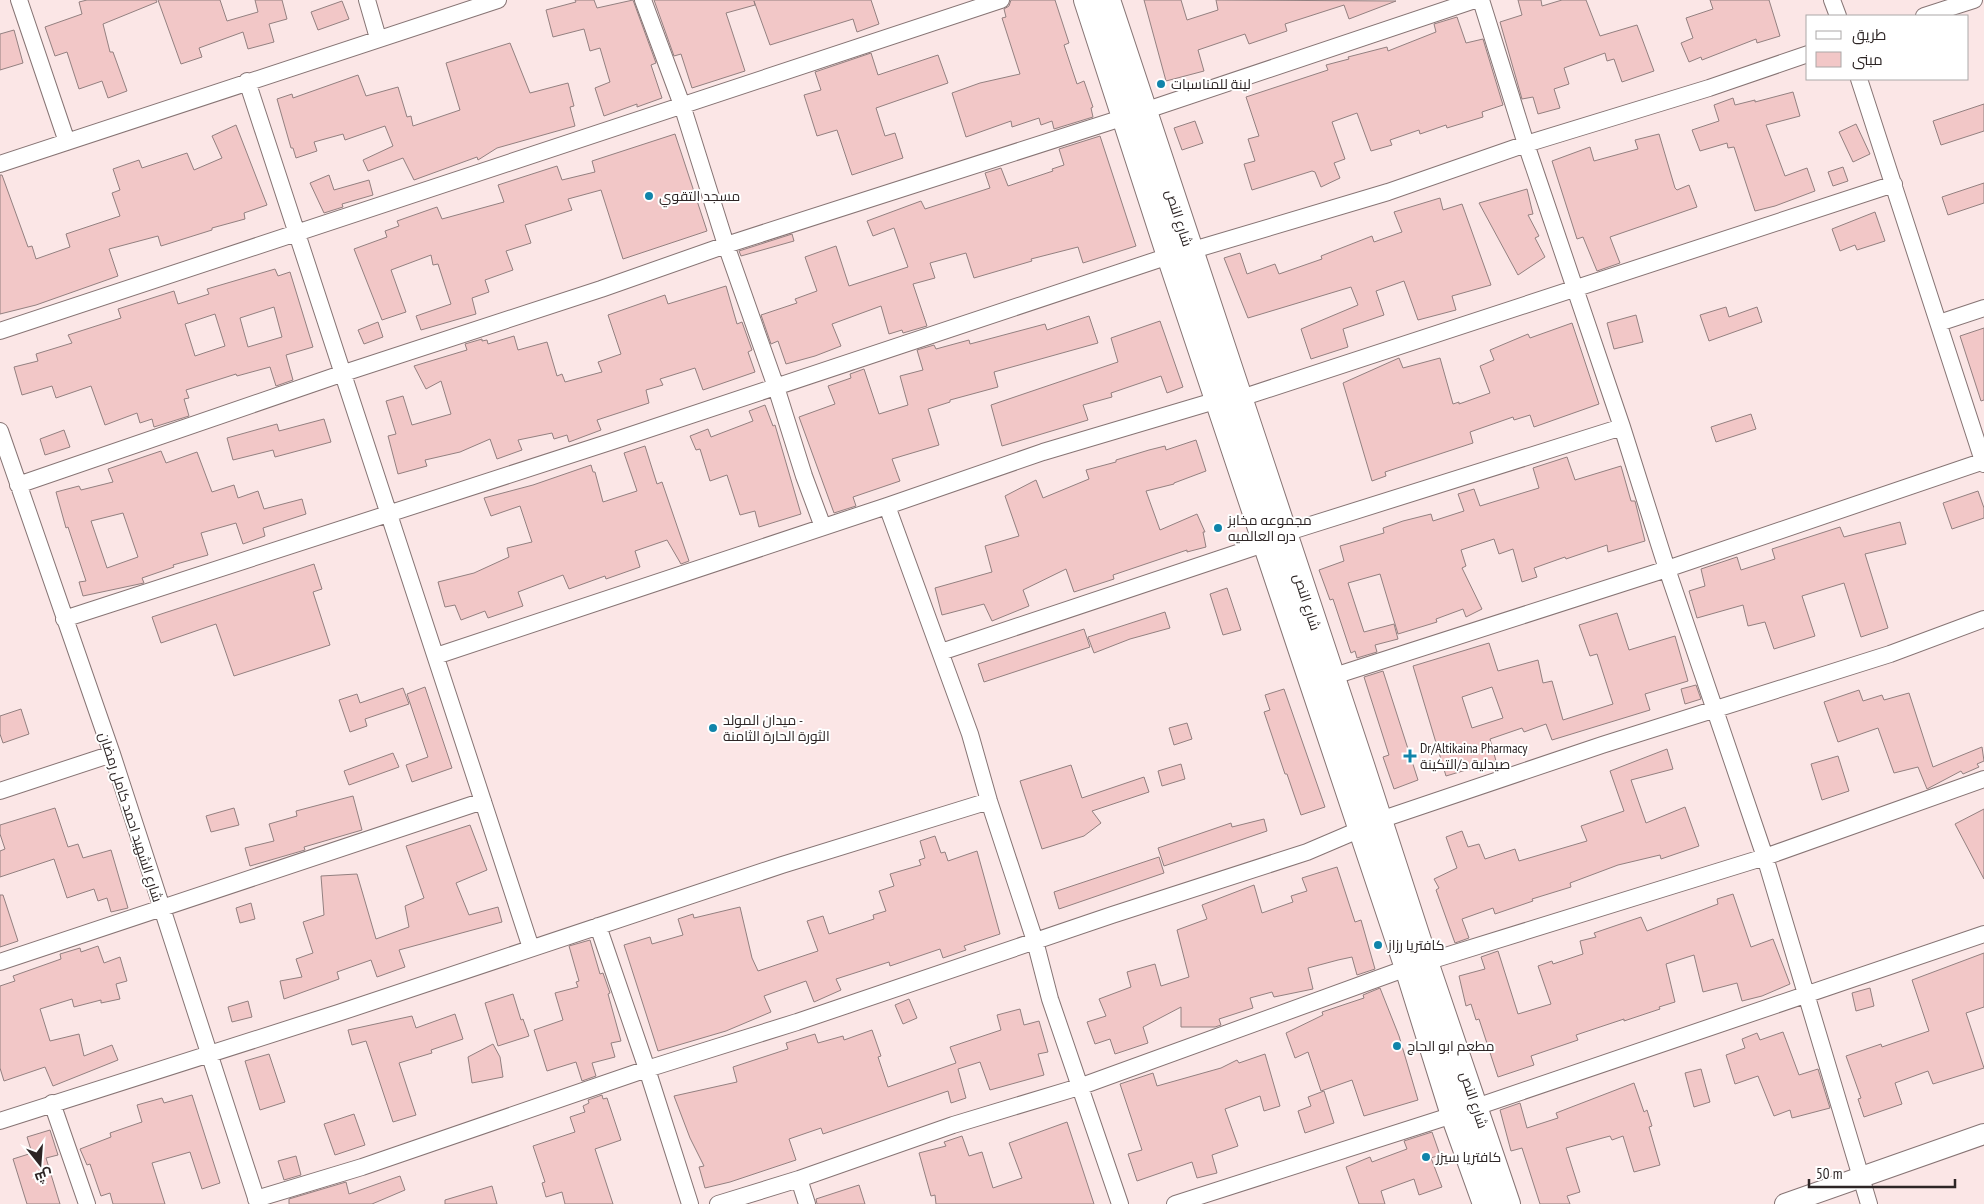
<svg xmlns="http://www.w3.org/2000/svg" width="1984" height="1204" viewBox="0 0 1984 1204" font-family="'PT Sans Narrow',Cairo,sans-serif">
	<rect width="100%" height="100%" fill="#fbe6e6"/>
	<path fill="#f2c7c7" stroke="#938080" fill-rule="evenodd" d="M87,0H156L157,2L103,24L110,52H113L127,91L108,98L102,81L79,89L67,52L55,56L45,27L82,14L79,2Z
		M158,0H220L227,21L258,12L255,0H282L287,19L269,24L274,42L248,49L243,32L199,48L202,57L181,64Z
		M575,0H594L597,8L633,0L656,63L651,65L662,98L637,107V104L604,116L595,88L610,82L600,48L590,51L584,29L553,37L546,10L576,2Z
		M654,0H871L879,24L857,32L853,19L770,45L754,1L755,5L726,13L745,71L692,88L681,54L674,56Z
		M1011,0H1055L1069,43L1064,45L1077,84L1084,81L1093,107L1091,108L1093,117L1054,129L1052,121L1041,125L1039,118L1012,127L1011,121L966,137L952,93L980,83L1020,74L1002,18L1006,17L1004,9L1009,6Z
		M1144,0H1181L1187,20L1218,10L1216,0L1396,1L1349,19L1344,5L1285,24L1287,31L1249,44L1245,34L1198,50L1204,71L1166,81Z
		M1518,0H1541L1542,6L1562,0H1586L1600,36L1637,25L1654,71L1622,82L1614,59L1607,61L1605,53L1564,68L1569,84L1554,89L1560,108L1538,114L1533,97L1522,99L1500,22L1522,15Z
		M1710,0H1769L1780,36L1757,43L1756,39L1702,60L1701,57L1689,62L1681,43L1693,38L1686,18L1713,9Z
		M342,1L349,19L318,30L311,12Z
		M1457,17L1466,43L1483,39L1503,105L1482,112L1483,117L1447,128L1446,125L1420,134L1419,130L1390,140L1392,145L1371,151L1357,113L1332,122L1345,159L1334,163L1340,178L1321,187L1315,172L1312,171L1252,190L1244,164L1255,161L1248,139L1259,136L1246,97L1328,70L1326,65L1349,59L1348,57L1387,47L1388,51L1436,32L1434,24Z
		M14,30L23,63L0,70V34Z
		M510,43L530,93L568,83L574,106L570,107L575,126L497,148L478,160L477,157L414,180L403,158L368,171L363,160L393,146L385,126L345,140L343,134L314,142L317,151L296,158L293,148H291L277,99L292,94L293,98L358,75L366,96L398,87L407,117L411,116L413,126L460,110L446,63Z
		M871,53L878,75L938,55L948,83L876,108L885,136L895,133L903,158L852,175L837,130L817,136L804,95L821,90L815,72Z
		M1793,92L1800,116L1766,125L1785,176L1807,168L1815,191L1775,206L1755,211L1734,147L1728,148L1727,143L1700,151L1692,130L1719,121L1714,105L1733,98L1735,105L1755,100V102Z
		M1984,104V131L1941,145L1933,121Z
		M1195,121L1203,143L1182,150L1174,128Z
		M1856,124L1870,154L1853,162L1839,132Z
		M236,125L267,205L244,213L245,219L212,228V230L161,246L158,236L109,249L118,276L36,305L0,314V175H2L28,247L32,246L36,259L70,247L66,234L120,216L112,193L120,190L113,169L139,160L142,168L187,153L194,170L222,158L212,136Z
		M675,134L707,231L623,259L601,190L568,199L572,210L525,225L531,243L506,251L513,270L485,280L489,292L472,298L476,314L421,330L416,316L451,304L438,264L433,265L431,255L391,270L406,312L382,320L354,249L387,237L385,231L399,226L397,221L437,207L442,219L504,202L498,185L557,166L562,180L595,172L592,161Z
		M1659,134L1675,188L1677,190L1689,185L1697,207L1610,237L1620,263L1597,271L1583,237L1577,239L1552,161L1590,147L1594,161L1638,149L1635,140Z
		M1100,136L1136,246L1083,263L1078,247L1031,259L1032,261L974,278L966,253L930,263L935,278L913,284L927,326L903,333L902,330L889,334L881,306L832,324L841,346L815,356L786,364L778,341L771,344L761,315L797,303L795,299L817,291L805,257L836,246L849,286L908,267L894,228L873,236L867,221L921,201L925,209L990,188L985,173L1001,168L1008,186L1053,171L1052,169L1064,165L1059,149Z
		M1843,167L1848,181L1833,186L1828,172Z
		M329,175L334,190L369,180L373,195L342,204L343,207L324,213L310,183Z
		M1984,183V203L1948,215L1942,197Z
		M1527,189L1533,214L1528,215L1539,236L1535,238L1545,257L1518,275L1479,203Z
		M1440,198L1443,210L1462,204L1491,285L1452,296L1456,310L1418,320L1404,281L1376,291L1384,315L1343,329L1348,347L1311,359L1301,329L1358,305L1351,287L1248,318L1224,258L1240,253L1247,274L1275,264L1279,274L1322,259L1321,256L1372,236L1374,242L1402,232L1394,212Z
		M1875,212L1885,241L1857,250L1855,245L1840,251L1832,229Z
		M792,234L794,241L741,256L739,251Z
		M275,269L278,276L290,272L313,347L286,355L293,380L276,386L270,367L237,376L236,374L186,390L189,398L184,399L189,416L154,427L152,419L140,423L137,413L105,425L91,386L56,398L52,386L22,395L14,367L38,361L36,354L72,343L68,335L121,318L118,309L174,291L178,304L209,294L207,289ZM274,307L282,337L248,347L240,318ZM215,314L225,346L195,356L185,324Z
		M726,286L737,324L742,322L752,350L748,352L755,372L703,390L695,368L660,379L663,385L646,390L649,403L597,420L601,430L569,442L567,435L554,439L552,433L518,440L522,450L497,459L490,439L460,452L425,460L427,466L398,474L388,436L396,434L386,401L403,396L412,425L451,414L441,381L426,389L414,366L467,350L465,344L482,339V341L487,340L488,344L514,336L518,350L547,342L557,376L562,374L565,382L602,372L598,362L621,354L608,315L665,295L668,304Z
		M1726,307L1729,317L1757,307L1762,322L1709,341L1700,315Z
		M1636,315L1643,342L1614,349L1607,323Z
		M1089,316L1098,343L994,372L998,387L950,400V402L928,409L939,445L892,459L900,481L853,497L856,506L834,513L799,417L835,404L828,386L851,378L850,374L864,369L879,414L908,405L900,376L923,370L917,350L934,345L936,349L969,340L970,344L1045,324L1047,330Z
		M1160,321L1183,387L1167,393L1161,376L1111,393L1112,397L1083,405L1088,420L1002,446L991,405L1118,362L1111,338Z
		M378,322L383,337L364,344L358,330Z
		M1572,323L1599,404L1534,427L1530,415L1514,420L1513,417L1470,432L1473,443L1385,472L1386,476L1372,481L1343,383L1399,358L1403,368L1440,358L1453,404L1459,402V404L1490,393L1480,366L1494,360L1490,350L1528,334L1530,338Z
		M1984,328V400L1981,401L1960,336Z
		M765,405L773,426L775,425L801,514L759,527L755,511L740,515L727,475L710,481L700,449L696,450L690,436L708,429L711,437L753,421L749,411Z
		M1751,414L1756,429L1716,442L1711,427Z
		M324,419L331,442L275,457L273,450L233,460L227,438L277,424L279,431Z
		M64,430L70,447L45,455L40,439Z
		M1196,440L1206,471L1174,483V484L1146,491L1160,530L1197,514L1205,532H1203L1206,547L1187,552V550L1113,575L1114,579L1074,592L1066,569L1023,590L1029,606L992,621L984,604L942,615L935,588L992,572L985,546L1019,536L1005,496L1036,480L1043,498L1089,479L1086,470L1116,462V460L1149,450L1165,446L1166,450Z
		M645,446L657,484L662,482L689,561L681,564L667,540L635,551L640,567L606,579L605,576L569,589L563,575L518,592L523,606L488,618L485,611L461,620L455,605L445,607L438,582L474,573L509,557L507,548L532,542L520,506L491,516L484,498L533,485L591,465L593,472H595L603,502L637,491L624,453Z
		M161,451L166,463L197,452L212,492L234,485L238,498L258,491L264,509L302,499L306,514L263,528L265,536L243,544L236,523L201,533L208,555L173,565L174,567L142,578L144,583L83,596L79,582L86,581L68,527L66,528L56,492L79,486L81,490L113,482L108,469ZM123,513L138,557L107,568L91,521Z
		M1567,457L1575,480L1621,466L1631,501H1635L1645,541L1608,552L1607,545L1566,559L1565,557L1534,568L1537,577L1522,582L1513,549L1499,554L1494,539L1461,550L1466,566L1462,568L1482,609L1466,617L1463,609L1436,619L1437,622L1398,634L1380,574L1348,583L1364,632L1394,624L1398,639L1375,645L1377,652L1357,658L1355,651L1351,653L1333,599L1330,600L1319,570L1344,561L1340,546L1384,533L1383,528L1403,521L1431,514L1433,521L1464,511L1458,494L1474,489L1480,506L1539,488L1533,468Z
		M1978,491L1984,508V518L1952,529L1943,503Z
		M1900,522L1906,544L1865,554L1888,628L1861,637L1844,583L1802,596L1815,636L1774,649L1765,622L1748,626L1743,605L1697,618L1689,591L1705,586L1701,569L1737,557L1741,570L1775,559L1772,549L1840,527L1844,537Z
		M314,564L322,589L313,592L330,645L234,676L216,624L161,643L152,617Z
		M1227,588L1241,630L1223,635L1210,594Z
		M1165,612L1170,628L1130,639L1094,653L1088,637Z
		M1617,613L1629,650L1675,636L1688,681L1645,694L1650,710L1552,740L1546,724L1524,732L1522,728L1490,739L1496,761L1446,776L1413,666L1489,643L1498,671L1538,660L1543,683L1552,681L1563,720L1613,704L1597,654L1590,656L1579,625ZM1492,687L1503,718L1472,728L1462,697Z
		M1084,629L1090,647L984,682L978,664Z
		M1383,671L1418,780L1394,789L1383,757L1389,755L1364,677Z
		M1696,685L1701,699L1685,704L1681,689Z
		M425,687L452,768L412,782L406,765L428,757L407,694Z
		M403,688L409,704L365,719L367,726L350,732L339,700L357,694L360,703Z
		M1284,689L1325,807L1301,815L1287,774H1285L1264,712L1270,710L1265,695Z
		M1859,690L1863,701L1882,695L1884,700L1909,693L1933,767L1982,747L1984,761L1977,764L1979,767L1963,774L1961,771L1927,789L1918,767L1894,773L1878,728L1838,742L1824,702Z
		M21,709L29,734L3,743L0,734V716Z
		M1187,723L1192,739L1174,745L1169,728Z
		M1667,749L1673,769L1631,780L1646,823L1685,807L1699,846L1661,859L1660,855L1618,865L1570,883L1571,887L1532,899L1533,901L1495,914L1493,908L1462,919L1469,938L1455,943L1436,890L1439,888L1434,879L1457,868L1446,837L1462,831L1468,847L1479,844L1485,859L1515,849L1519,861L1587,841L1581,826L1624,811L1610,771Z
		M393,753L399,767L349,785L344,771Z
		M1838,756L1849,791L1822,800L1811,764Z
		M1181,764L1185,779L1162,786L1158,771Z
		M1071,765L1082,798L1144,777L1149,792L1092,811L1101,823L1084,836L1042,849L1020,781Z
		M353,796L362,830L304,847L305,850L250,866L245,848L274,841L269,824L297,816L296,811Z
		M55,808L68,847L78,844L83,858L111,850L128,908L111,912L107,898L98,901L94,889L67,898L54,859L0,877V851L5,849L0,834V825Z
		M234,808L239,825L211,832L206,816Z
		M1984,809V879L1955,824Z
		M1264,819L1267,831L1164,866L1158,848L1231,823L1232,827Z
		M470,825L487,870L456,883L469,915L498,907L502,922L399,950L405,967L377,977L371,960L337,972L339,979L284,999L280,981L302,977L296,959L313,953L303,922L324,915L321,876L357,874L376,939L409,927L405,906L424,898L406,846Z
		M935,836L941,853L945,852L948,861L977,851L1000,934L964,946L966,950L943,958L940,949L890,966L889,962L836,979L841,990L814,1002L806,981L764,996L771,1012L726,1031L658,1051L624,945L650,937L652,944L683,935L678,919L693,914L694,918L740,907L752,958L758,971L818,951L807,921L823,916L829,934L874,919L873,915L886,911L879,891L894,886L890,874L921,865L919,860L925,858L920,841Z
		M1159,857L1164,873L1059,909L1054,892Z
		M1337,867L1355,922L1361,920L1375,969L1357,975L1352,957L1338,960L1308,968L1313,989L1274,997L1272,992L1250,998L1253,1008L1219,1019L1221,1025L1215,1027H1181V1007L1143,1027L1148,1043L1115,1054L1110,1039L1095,1044L1087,1022L1106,1016L1099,999L1131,987L1127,972L1155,964L1161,986L1189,977L1177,930L1207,919L1202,905L1254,885L1262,913L1293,902L1291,896L1307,891L1302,878Z
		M1733,894L1751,947L1773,939L1790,984L1762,996L1742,1001L1737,983L1703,992L1694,955L1666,964L1675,1002L1659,1007L1660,1009L1624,1021V1019L1576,1035L1578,1040L1531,1056L1534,1065L1498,1077L1479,1019L1476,1020L1471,1004L1466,1006L1459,976L1485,969L1481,957L1498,951L1518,1014L1551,1004L1538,966L1552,961L1553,964L1583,954L1580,941L1596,937L1594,933L1641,917L1647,931L1718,904L1717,899Z
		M0,895H3L18,941L0,947Z
		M251,903L255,919L240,923L236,908Z
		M590,940L600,974L603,973L610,993L608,994L621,1041L611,1043L615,1057L592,1063L596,1076L582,1081L576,1062L547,1071L534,1030L563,1020L555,993L578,987L576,982L579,981L569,946Z
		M98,946L104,963L120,957L127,981L116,984L120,999L101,1003V1000L74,1007L72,999L40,1009L50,1041L79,1034L84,1056L112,1045L118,1060L53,1086L45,1067L4,1081L0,1068V986L15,981L13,976L61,959L60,954L80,948L81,952Z
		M1984,953V1007L1966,1013L1984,1068L1933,1084L1928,1071L1895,1083L1902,1104L1864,1117L1858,1099L1861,1098L1846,1056L1881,1044L1882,1047L1929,1031L1912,980Z
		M1380,988L1399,1036L1418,1100L1364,1116L1352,1080L1321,1091L1308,1052L1295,1058L1286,1033L1323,1015L1322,1012L1364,998L1363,995Z
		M1870,988L1874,1006L1856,1011L1852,993Z
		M513,994L521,1020L523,1019L529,1036L498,1046L485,1003Z
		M909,999L917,1018L903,1024L895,1005Z
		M248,1001L252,1017L232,1022L228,1007Z
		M1020,1009L1024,1025L1039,1021L1048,1052L1038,1054L1044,1075L990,1090L980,1062L958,1069L966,1098L951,1103L948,1091L823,1134L821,1128L789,1139L796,1160L730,1182L705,1188L699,1167L704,1166L690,1138L674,1096L737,1082L733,1067L788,1049L786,1043L815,1034L818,1043L843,1036L844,1040L872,1030L881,1056L878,1057L888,1087L956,1063L950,1047L1001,1030L997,1015Z
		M455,1014L463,1039L431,1050L432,1053L399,1063L416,1115L393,1122L366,1041L352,1045L348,1030L412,1016L416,1028Z
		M1783,1032L1799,1075L1818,1069L1830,1108L1792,1118L1790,1110L1774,1116L1758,1076L1735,1084L1726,1055L1745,1048L1742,1039L1757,1033L1760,1040Z
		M493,1044L500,1057L503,1077L472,1083L468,1057Z
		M269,1054L285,1102L260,1110L245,1061Z
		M1265,1054L1280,1106L1264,1111L1260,1096L1225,1109L1238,1146L1212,1155L1217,1173L1197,1178L1192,1162L1137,1181L1128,1154L1142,1150L1120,1084L1153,1073L1157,1086L1221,1068L1237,1060L1239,1063Z
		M1701,1069L1710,1102L1694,1107L1685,1073Z
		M1634,1083L1644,1112L1647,1110L1652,1126L1649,1127L1660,1165L1634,1172L1623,1136L1612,1140L1610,1136L1566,1148L1580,1192L1567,1196L1570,1204H1540L1522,1148L1511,1151L1500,1110L1520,1103L1527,1128L1558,1118L1556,1113Z
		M1324,1091L1334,1123L1305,1133L1298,1111L1311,1106L1308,1097Z
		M192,1095L220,1183L202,1189L190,1152L152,1163L165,1204H113L110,1193L101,1196L90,1164L87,1165L80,1149L111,1137L110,1133L142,1122L137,1105L162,1098L164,1103Z
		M602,1095L603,1099L607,1098L621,1140L595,1149L613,1204H565L562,1192L546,1197L542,1183L545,1182L533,1146L575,1132L570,1117L585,1112L583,1106L589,1103L588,1100Z
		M354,1114L365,1145L335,1155L324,1124Z
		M1067,1122L1094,1204H936L935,1195L931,1196L919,1153L946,1146L944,1142L962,1136L969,1156L982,1152L993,1188L1022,1178L1009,1143Z
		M50,1130L58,1155L46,1158L60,1204H27L13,1159L32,1153L27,1137Z
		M1432,1132L1440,1155L1431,1158L1442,1187L1419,1195L1414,1179L1381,1191L1385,1204H1359L1346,1167L1370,1157L1372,1162L1407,1149L1404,1141Z
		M296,1156L301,1175L284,1180L278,1161Z
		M400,1176L405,1190L372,1204H289V1199L346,1182L349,1194Z
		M859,1185L865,1204H817L816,1199Z
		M492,1186L497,1204H445V1200Z"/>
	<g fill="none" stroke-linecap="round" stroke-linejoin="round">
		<defs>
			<path id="minor" d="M19,0L67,142
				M367,0L378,38
				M643,0L682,105L726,245L776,387L804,476L823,527
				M1481,0L1526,144L1622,427L1667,569L1765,857L1869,1204
				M1832,0L1838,16
				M1924,16L1974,0
				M1859,79L1984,464
				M247,81L531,948
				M1144,111L1475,0
				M0,164L498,0
				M1190,251L1388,192L1526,144L1709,88L1808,54
				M1939,323L1984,308
				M0,331L1001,0
				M1241,398L1894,184
				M0,431L112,754L258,1204
				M18,485L341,374L601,289L726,245L1125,117
				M887,506L970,734L989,801L1035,941L1050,999L1120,1204
				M1285,533L1622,427
				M64,619L610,442L1169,256
				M941,652L1267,543
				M436,656L887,506L1043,452L1218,400
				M1331,677L1667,569L1984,461
				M0,791L112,754
				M1380,820L1602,745L1890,654L1984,619
				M598,926L647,1069L690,1204
				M0,962L483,801
				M1426,962L1765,857L1984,779
				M52,1103L87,1204
				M1476,1107L1984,934
				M0,1121L338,1013L782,865L989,801
				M799,1179L807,1204
				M256,1199L362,1167L647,1069L797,1022L1112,915L1307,852L1361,829
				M718,1204L799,1179L953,1125L1079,1087L1407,968
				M1175,1204L1453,1115"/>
			<path id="tertiary" d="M1785,1204L1984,1134"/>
			<path id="secondary" d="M1086,0L1169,256L1407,968L1453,1115L1485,1204
				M1108,0L1363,768L1426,962L1508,1204"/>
		</defs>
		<use href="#minor" stroke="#867474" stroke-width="18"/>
		<use href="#tertiary" stroke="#867474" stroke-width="22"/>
		<use href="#secondary" stroke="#867474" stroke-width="26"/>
		<use href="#minor" stroke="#fff" stroke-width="16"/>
		<use href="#tertiary" stroke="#fff" stroke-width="20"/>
		<use href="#secondary" stroke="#fff" stroke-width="24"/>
	</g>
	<g fill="#1084aa" stroke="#fff" stroke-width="2">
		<circle cx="1161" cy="84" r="5"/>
		<circle cx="649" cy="196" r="5"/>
		<circle cx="1218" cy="528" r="5"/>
		<circle cx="713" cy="728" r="5"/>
		<path d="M1407.5 748.5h5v5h5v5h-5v5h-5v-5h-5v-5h5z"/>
		<circle cx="1378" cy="945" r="5"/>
		<circle cx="1397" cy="1046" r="5"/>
		<circle cx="1426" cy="1157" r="5"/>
	</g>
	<g text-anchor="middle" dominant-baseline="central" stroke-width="4" stroke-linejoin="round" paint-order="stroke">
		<g font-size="14" fill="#2d2525" stroke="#fff" text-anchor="start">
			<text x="1171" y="84">لينة للمناسبات</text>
			<text x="659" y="196">مسجد التقوي</text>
			<text x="1228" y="520">مجموعه مخابز<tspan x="1228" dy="16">دره العالميه</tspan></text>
			<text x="723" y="720">ميدان المولد -<tspan x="723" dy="16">الثورة الحارة الثامنة</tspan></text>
			<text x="1420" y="748">Dr/Altikaina Pharmacy<tspan x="1420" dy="16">صيدلية د/التكينة</tspan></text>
			<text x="1388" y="945">كافتريا رزاز</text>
			<text x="1407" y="1046">مطعم ابو الحاج</text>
			<text x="1436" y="1157">كافتريا سيزر</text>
		</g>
		<g font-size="14" fill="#2d2525" stroke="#fff">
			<text transform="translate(1179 218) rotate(72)">شارع النص</text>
			<text transform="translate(1307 602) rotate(72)">شارع النص</text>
			<text transform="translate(131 817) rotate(72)">شارع الشهيد احمد كامل رمضان</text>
			<text transform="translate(1474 1100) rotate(71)">شارع النص</text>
		</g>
	</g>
	<rect x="1806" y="15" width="162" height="65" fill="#ffffff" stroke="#aba8a8"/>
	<rect x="1816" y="31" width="25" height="8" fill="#ffffff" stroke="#aba8a8"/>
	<text x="1852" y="40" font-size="15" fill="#2d2525">طريق</text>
	<rect x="1816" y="52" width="25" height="15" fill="#f2c7c7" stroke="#aba8a8"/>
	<text x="1852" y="65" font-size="15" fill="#2d2525">مبنى</text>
	<g transform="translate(40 1164) rotate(163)" stroke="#ffffff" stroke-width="4" paint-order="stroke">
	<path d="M0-4L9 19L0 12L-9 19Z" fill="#2d2525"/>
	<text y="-8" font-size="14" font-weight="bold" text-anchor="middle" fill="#2d2525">ش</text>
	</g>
	<path d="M1809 1179v8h146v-8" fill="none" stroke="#2d2525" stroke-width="2.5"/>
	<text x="1816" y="1179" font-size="15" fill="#2d2525" stroke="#ffffff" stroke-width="4" paint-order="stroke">50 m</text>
</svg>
